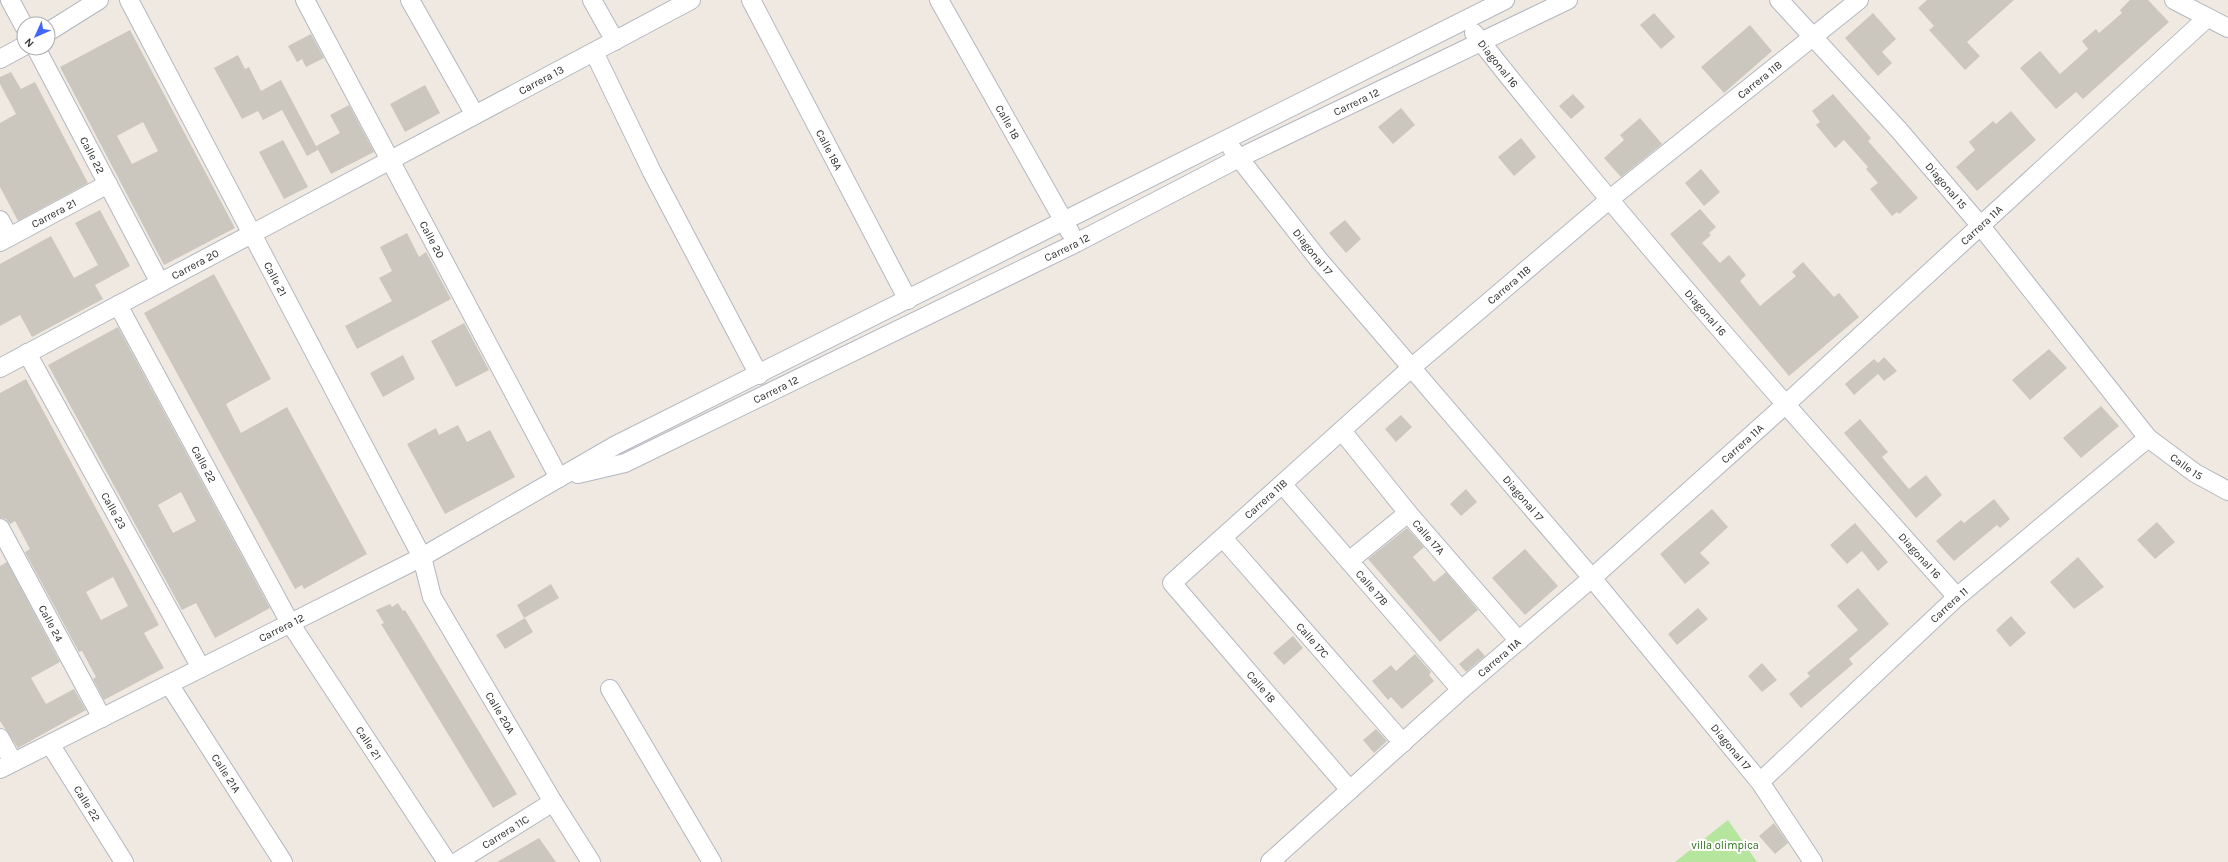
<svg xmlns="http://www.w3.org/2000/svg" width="2228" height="862" viewBox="0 0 2228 862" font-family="Karla,sans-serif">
	<rect width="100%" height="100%" fill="#efe9e1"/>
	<path fill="#b6e59e" d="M1728,820L1757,862H1675Z"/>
	<path fill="#cbc7bf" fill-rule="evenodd" d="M1927,0H2014L1967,42L1980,56L1965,70L1929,30L1934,26L1918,8Z
		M2130,0H2148L2169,22L2083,99L2076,92L2056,109L2020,68L2040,51L2060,74L2088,49L2082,41L2096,29L2099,33L2122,13L2120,10Z
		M1654,13L1675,37L1661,49L1640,25Z
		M1873,13L1896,39L1882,52L1892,63L1878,76L1845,38Z
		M1750,25L1772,51L1724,93L1701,67Z
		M130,30L235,228L164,265L60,67ZM143,122L158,151L132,164L117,136Z
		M311,34L324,58L306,67L302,59L297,62L288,46Z
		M238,55L245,69L249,67L261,91L281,80L318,150L307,156L282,110L263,120L258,111L242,119L214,68Z
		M11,72L21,89L35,82L88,183L18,221L0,187V123L16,114L0,84V77Z
		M425,85L440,113L405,132L390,104Z
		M1573,94L1585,107L1571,119L1559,106Z
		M1833,94L1871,138L1868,141L1918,198L1899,214L1897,212L1892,216L1870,189L1878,183L1866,169L1868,167L1844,140L1835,148L1816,125L1820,122L1812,111Z
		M349,105L374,152L331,174L316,146L340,133L330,115Z
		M1401,108L1415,125L1393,144L1378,127Z
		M2011,111L2036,140L1977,191L1956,167L1975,150L1969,142L1993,121L1996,124Z
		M1640,118L1662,144L1621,177L1604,158L1624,140L1620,135Z
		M1521,138L1536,157L1514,176L1498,157Z
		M283,140L308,187L284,199L259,152Z
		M1701,169L1720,192L1704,206L1685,183Z
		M1700,209L1716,227L1709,233L1711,235L1702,243L1720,263L1729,255L1746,275L1740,281L1760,306L1796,276L1792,272L1803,262L1834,297L1839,293L1859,317L1789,376L1670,234Z
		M100,210L130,266L95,285L103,299L32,337L20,315L0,326V264L51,236L74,278L98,265L75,223Z
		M1345,220L1361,239L1346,253L1329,233Z
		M407,233L419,257L426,252L451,299L357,349L345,326L392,301L379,278L392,271L380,247Z
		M214,274L271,379L226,404L241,433L287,407L367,554L304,589L302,585L295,589L144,313Z
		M464,323L489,370L456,387L431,341Z
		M118,327L270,608L215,638L196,603L182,610L48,365ZM181,492L196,521L173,533L158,505Z
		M2049,349L2067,368L2030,400L2012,380Z
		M403,355L415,379L383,397L370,373Z
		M1884,357L1897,371L1884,381L1878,374L1854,395L1845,384L1874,359L1878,363Z
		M26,379L159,625L144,633L164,668L104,700L93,679L96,677L82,651L79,652L25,552L30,549L15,521L10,524L6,519L0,518V393ZM113,577L128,606L101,620L86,592Z
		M2101,406L2119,426L2081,458L2063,438Z
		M1401,415L1412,427L1396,442L1385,429Z
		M1860,419L1888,452L1882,457L1909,489L1926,475L1942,495L1916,518L1844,433Z
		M458,425L467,442L490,430L515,477L445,514L407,444L436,428L439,435Z
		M1466,489L1477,502L1461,516L1450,504Z
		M1994,499L2010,519L2000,528L1997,525L1954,561L1936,541L1961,520L1964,523Z
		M1712,509L1728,527L1700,553L1710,563L1685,584L1660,554Z
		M2157,522L2175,542L2155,559L2137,540Z
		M1855,523L1888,562L1878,571L1862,551L1847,564L1830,545Z
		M1407,528L1424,547L1413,557L1434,582L1446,572L1478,610L1440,642L1368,559Z
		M1525,549L1558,586L1525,615L1492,578Z
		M2078,557L2104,587L2074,609L2050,582Z
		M7,562L60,662L31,678L46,704L74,689L86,710L18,748L0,721V566Z
		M551,584L559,598L524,618L517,605Z
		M1858,588L1889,624L1849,659L1853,664L1801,708L1789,694L1810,676L1807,673L1858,630L1837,606Z
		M398,603L403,611L405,610L517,794L493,808L381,624L384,623L376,610L390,604L392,607Z
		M1698,608L1708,619L1677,645L1668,634Z
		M2011,616L2026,633L2010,647L1996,630Z
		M525,618L533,632L505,649L496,635Z
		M1293,636L1303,648L1284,665L1273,653Z
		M1478,648L1485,656L1466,672L1459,664Z
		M1415,654L1431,672L1429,675L1434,681L1402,709L1391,697L1388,700L1372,681L1391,665L1396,671Z
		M1762,663L1777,680L1762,692L1748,676Z
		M1376,729L1387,741L1374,753L1363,740Z
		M1774,823L1788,843L1775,854L1759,836Z
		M539,838L556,862H497Z"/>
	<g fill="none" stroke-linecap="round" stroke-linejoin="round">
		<defs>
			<g id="minor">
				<path d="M10,0L24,26"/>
				<path id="s1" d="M129,0L422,557L432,597L553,802L591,862"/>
				<path id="s2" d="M305,0L559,478"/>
				<path d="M410,0L475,115"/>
				<path d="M592,0L615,41"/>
				<path id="s3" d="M751,0L908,300"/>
				<path id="s4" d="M939,0L1070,232"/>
				<path id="s5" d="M1779,0L1898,129L1980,225L2148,438L2195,473L2228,491"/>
				<path d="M2174,0L2228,28"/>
				<path d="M48,32L99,0"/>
				<path id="s6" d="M1474,33C1627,227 1792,413 1957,597"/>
				<path id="s7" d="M36,48L160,283"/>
				<path d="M594,52L652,172L759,375"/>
				<path d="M0,59L24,46"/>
				<path id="s8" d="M1232,149L1319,260L1592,578L1760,782L1813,862"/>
				<path d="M0,220L9,237"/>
				<path id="s9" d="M0,242L108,184"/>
				<path id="s10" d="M118,305L290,623L447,862"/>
				<path id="s11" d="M27,353L201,668"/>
				<path id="s12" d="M0,368L691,0"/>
				<path id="s13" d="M1342,431L1408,513L1519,641"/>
				<path id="s14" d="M578,474L625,463L1076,243L1239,158L1568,0"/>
				<path id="s15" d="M1283,485L1461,690"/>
				<path id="s16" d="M0,528L102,718"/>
				<path id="s17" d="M1223,538L1403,743"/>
				<path d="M1349,561L1408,513"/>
				<path id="s18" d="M169,684L283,862"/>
				<path d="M610,689L712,862"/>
				<path d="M0,738L13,762"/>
				<path id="s19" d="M50,744L124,862"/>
				<path id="s20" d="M0,769L422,557L616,445L1505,0"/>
				<path id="s21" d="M1760,782L1957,597L2148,438"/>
				<path id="s22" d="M1350,790L1172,583L1411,368L1610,199L1859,0"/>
				<path id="s23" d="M457,862L553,802"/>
				<path id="s24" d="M1270,862L1461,690L1592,578L1785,405L2207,18"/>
			</g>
		</defs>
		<use href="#minor" stroke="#b4b7c1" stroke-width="20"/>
		<use href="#minor" stroke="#fff" stroke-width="18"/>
	</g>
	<g text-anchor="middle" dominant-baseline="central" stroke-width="4" stroke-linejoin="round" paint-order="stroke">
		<g font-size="11" fill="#2e2e2e" stroke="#fff">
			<text stroke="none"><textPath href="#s6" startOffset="39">Diagonal 16</textPath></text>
			<text stroke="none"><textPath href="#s22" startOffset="1047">Carrera 11B</textPath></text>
			<text stroke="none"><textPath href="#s12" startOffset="613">Carrera 13</textPath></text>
			<text stroke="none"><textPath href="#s14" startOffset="864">Carrera 12</textPath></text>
			<text stroke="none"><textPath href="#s4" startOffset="140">Calle 18</textPath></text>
			<text stroke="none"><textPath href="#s3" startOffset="169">Calle 18A</textPath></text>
			<text stroke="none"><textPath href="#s7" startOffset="121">Calle 22</textPath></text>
			<text stroke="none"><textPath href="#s5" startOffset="250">Diagonal 15</textPath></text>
			<text stroke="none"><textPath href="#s9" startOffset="61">Carrera 21</textPath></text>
			<text stroke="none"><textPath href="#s24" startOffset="955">Carrera 11A</textPath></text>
			<text stroke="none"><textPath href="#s2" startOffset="271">Calle 20</textPath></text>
			<text stroke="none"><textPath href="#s14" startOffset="540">Carrera 12</textPath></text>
			<text stroke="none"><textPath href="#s8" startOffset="131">Diagonal 17</textPath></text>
			<text stroke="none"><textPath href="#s12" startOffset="221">Carrera 20</textPath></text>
			<text stroke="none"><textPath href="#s1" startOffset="315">Calle 21</textPath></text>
			<text stroke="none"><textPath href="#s22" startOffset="723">Carrera 11B</textPath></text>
			<text stroke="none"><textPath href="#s6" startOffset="363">Diagonal 16</textPath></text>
			<text stroke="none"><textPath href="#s14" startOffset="216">Carrera 12</textPath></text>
			<text stroke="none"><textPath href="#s24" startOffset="631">Carrera 11A</textPath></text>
			<text stroke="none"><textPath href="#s10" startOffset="181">Calle 22</textPath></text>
			<text stroke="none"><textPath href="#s5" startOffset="621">Calle 15</textPath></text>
			<text stroke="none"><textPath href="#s8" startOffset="455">Diagonal 17</textPath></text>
			<text stroke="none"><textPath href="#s22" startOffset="399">Carrera 11B</textPath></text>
			<text stroke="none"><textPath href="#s11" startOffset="180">Calle 23</textPath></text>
			<text stroke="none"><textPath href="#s13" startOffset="137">Calle 17A</textPath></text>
			<text stroke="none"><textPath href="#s6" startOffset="687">Diagonal 16</textPath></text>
			<text stroke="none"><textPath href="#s15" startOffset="136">Calle 17B</textPath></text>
			<text stroke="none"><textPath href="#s21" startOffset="259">Carrera 11</textPath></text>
			<text stroke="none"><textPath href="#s16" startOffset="108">Calle 24</textPath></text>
			<text stroke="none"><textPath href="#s20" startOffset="315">Carrera 12</textPath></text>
			<text stroke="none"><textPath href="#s17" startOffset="136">Calle 17C</textPath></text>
			<text stroke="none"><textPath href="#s24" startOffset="307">Carrera 11A</textPath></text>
			<text transform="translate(1261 687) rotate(49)">Calle 18</text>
			<text stroke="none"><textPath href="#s1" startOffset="805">Calle 20A</textPath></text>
			<text stroke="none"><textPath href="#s10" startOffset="505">Calle 21</textPath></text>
			<text stroke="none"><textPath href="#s8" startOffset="779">Diagonal 17</textPath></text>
			<text stroke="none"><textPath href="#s18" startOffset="106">Calle 21A</textPath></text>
			<text stroke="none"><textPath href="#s19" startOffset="70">Calle 22</textPath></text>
			<text stroke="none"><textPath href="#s23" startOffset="57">Carrera 11C</textPath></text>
		</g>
		<g font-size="11" fill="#2c6e1b" stroke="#fff">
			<text x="1725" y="845">villa olimpica</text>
		</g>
	</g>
	<g transform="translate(36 36) rotate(225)"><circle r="19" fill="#ffffff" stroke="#ababab"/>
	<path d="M0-3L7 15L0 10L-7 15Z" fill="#4264fb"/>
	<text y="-6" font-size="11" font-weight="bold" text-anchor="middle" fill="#2e2e2e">N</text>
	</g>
</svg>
